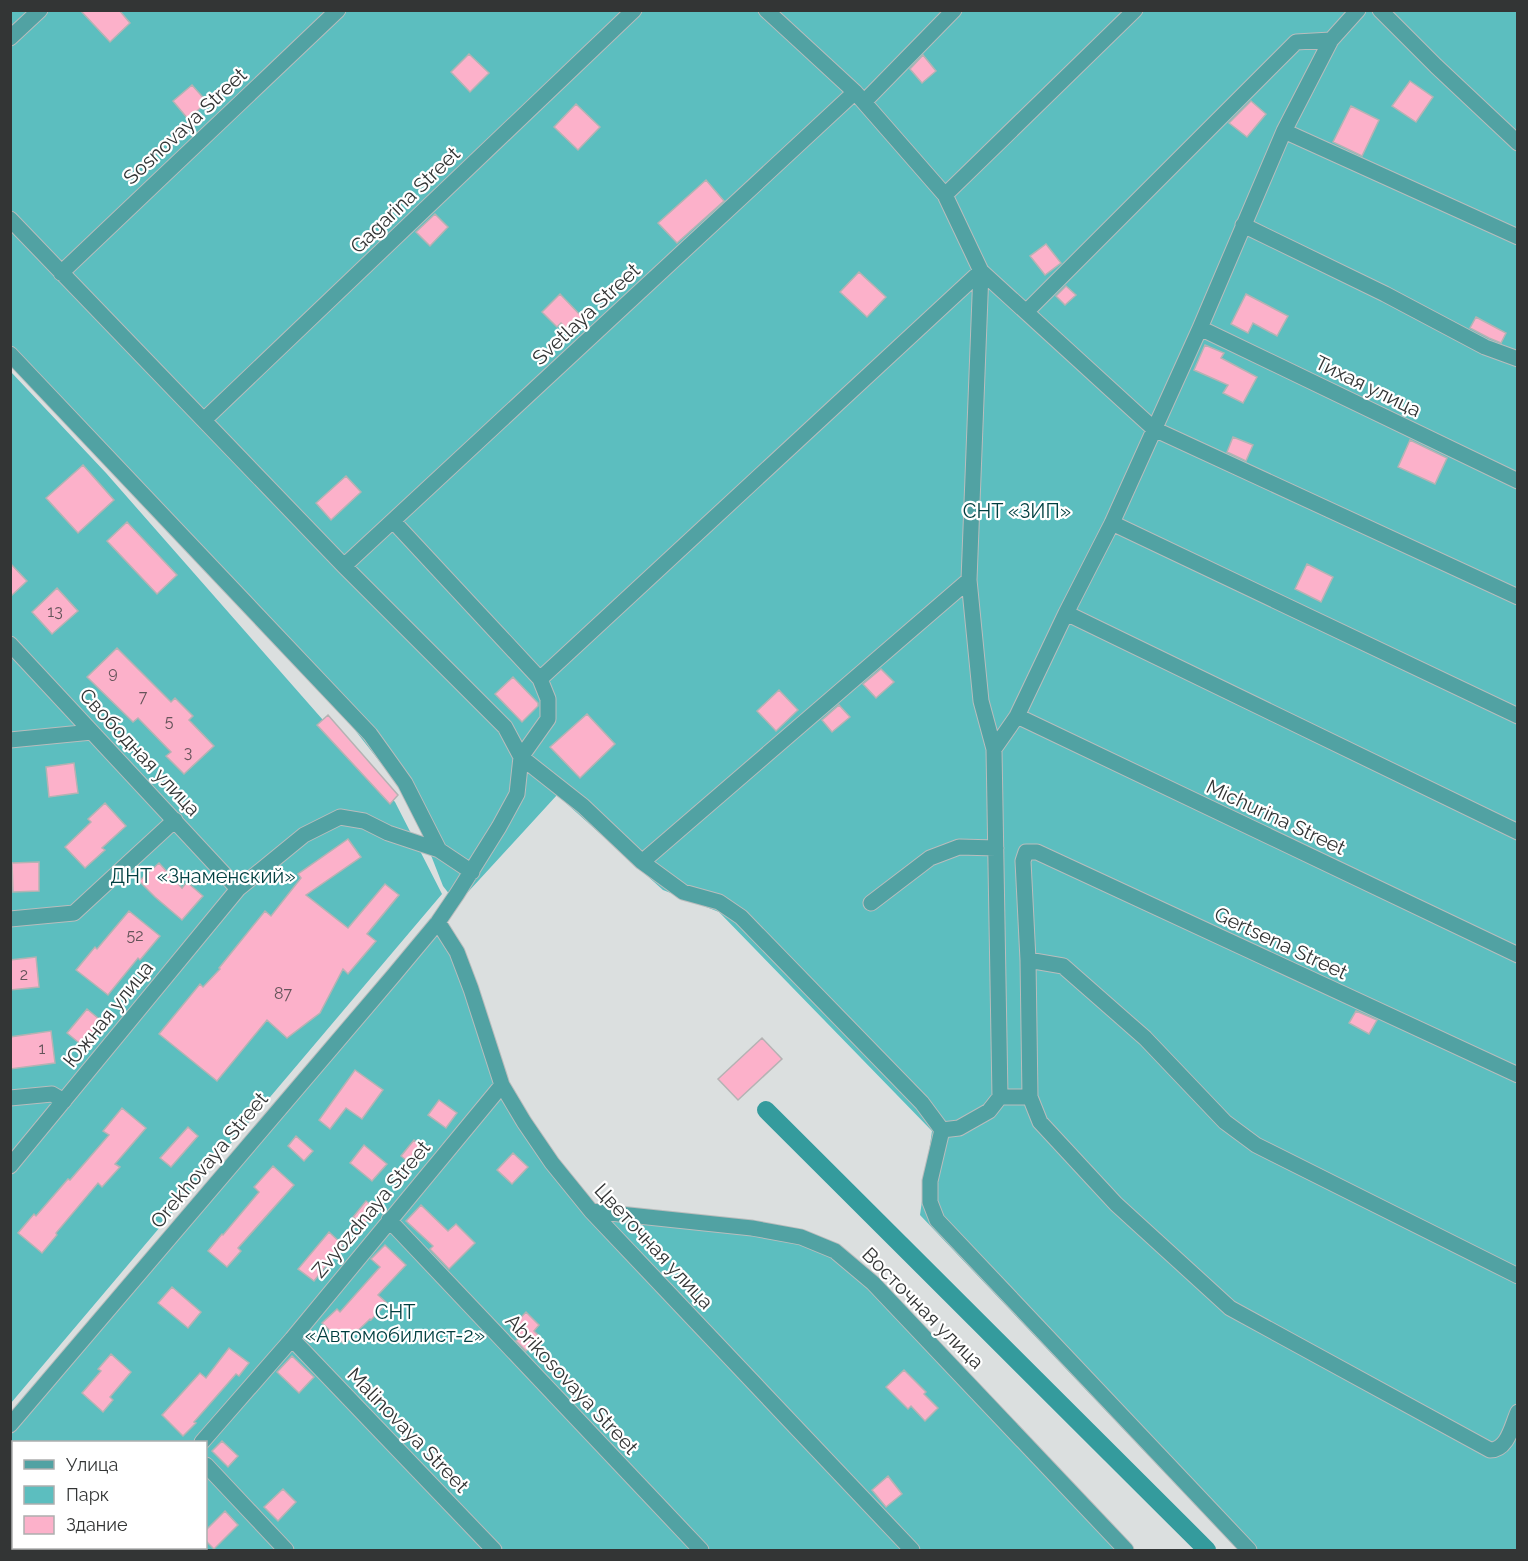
<svg xmlns="http://www.w3.org/2000/svg" width="1528" height="1561" viewBox="0 0 1528 1561" font-family="Raleway,sans-serif">
	<rect width="100%" height="100%" fill="#dbdfdf"/>
	<path fill="#5cbebf" fill-rule="evenodd" d="M11,11H1517V1550H1238L920,1215L932,1131L719,912L663,890L557,795L457,904L443,886L409,799L351,725L11,359Z
		M11,372L106,473L395,802L442,894L11,1403Z
		M438,922L502,1085L591,1211L752,1228L835,1251L1126,1550H11V1425ZM14,1442H206V1548H14Z"/>
	<g fill="none" stroke-linecap="round" stroke-linejoin="round">
		<path stroke="#349b9d" stroke-width="18" d="M766,1110L1207,1550"/>
	</g>
	<path fill="#fcb1ca" stroke="#b5b2b3" stroke-width="1.5" d="M80,10H119L130,23L110,42Z
		M469,54L489,73L470,92L451,72Z
		M923,55L936,71L922,83L910,69Z
		M1410,81L1433,97L1416,122L1392,106Z
		M192,85L207,102L188,119L173,101Z
		M1251,101L1266,114L1247,137L1229,123Z
		M576,104L600,127L578,150L554,127Z
		M1351,106L1379,120L1362,156L1333,142Z
		M706,180L724,201L677,243L658,223Z
		M435,214L448,227L430,246L416,232Z
		M1046,244L1061,263L1045,275L1030,256Z
		M859,272L886,297L867,317L840,292Z
		M1066,286L1076,295L1065,305L1056,296Z
		M560,294L585,320L571,333L561,323L557,327L542,312Z
		M1246,294L1288,316L1277,336L1253,323L1248,333L1231,324Z
		M1476,317L1506,333L1501,343L1489,338L1470,328Z
		M1205,345L1224,353L1221,358L1257,377L1243,403L1223,393L1228,385L1194,370Z
		M1233,437L1253,445L1246,461L1227,452Z
		M1410,440L1447,458L1435,484L1398,467Z
		M83,465L114,500L78,533L46,498Z
		M346,476L361,492L331,520L316,503Z
		M127,522L177,575L157,594L107,541Z
		M10,563L27,581L10,597Z
		M1307,564L1333,577L1321,602L1295,589Z
		M57,588L78,611L52,634L32,612Z
		M117,648L171,702L175,698L193,716L189,720L214,746L184,774L166,756L171,752L138,718L133,722L87,677Z
		M881,669L894,682L876,698L863,684Z
		M513,677L538,703V706L522,722L495,694Z
		M779,690L798,710L776,731L757,711Z
		M839,705L850,717L832,732L822,720Z
		M587,714L615,744L580,778L550,747Z
		M328,715L398,795L390,804L317,725Z
		M74,763L78,793L49,797L46,767Z
		M105,803L126,826L102,848L105,850L85,868L65,847L91,822L88,819Z
		M348,839L361,857L306,895L348,928L385,884L399,895L367,934L376,941L348,974L343,969L320,1013L287,1038L267,1020L217,1081L159,1034L200,984L203,987L220,969L219,968L265,911L271,916L301,878L298,874Z
		M39,862V891L13,892L12,863Z
		M159,863L182,888L187,882L203,896L182,920L155,897L139,881Z
		M129,911L160,936L140,960L138,958L108,995L76,970L95,947L97,949Z
		M36,957L39,987L10,990V960Z
		M87,1009L104,1023L84,1047L67,1033Z
		M1356,1011L1377,1020L1369,1034L1349,1023Z
		M51,1031L55,1063L10,1069V1037Z
		M762,1038L782,1059L738,1100L718,1079Z
		M355,1070L383,1090L362,1119L346,1108L330,1129L319,1120Z
		M439,1100L457,1113L446,1128L428,1115Z
		M122,1108L146,1128L115,1164L120,1167L102,1187L98,1183L56,1233L57,1235L42,1253L18,1233L34,1214L36,1216L68,1179L70,1180L109,1135L103,1131Z
		M188,1127L198,1136L171,1167L160,1158Z
		M296,1136L313,1151L304,1161L288,1146Z
		M414,1140L425,1149L412,1165L401,1156Z
		M364,1145L387,1164L372,1181L350,1163Z
		M513,1153L528,1167L512,1184L497,1170Z
		M273,1166L294,1185L238,1248L241,1251L227,1267L208,1251L222,1234L223,1235L259,1192L254,1187Z
		M366,1201L376,1208L364,1225L353,1217Z
		M421,1205L448,1231L456,1224L475,1243L449,1269L430,1249L433,1246L406,1221Z
		M329,1232L343,1245L314,1281L298,1269Z
		M385,1245L406,1265L378,1295L387,1303L371,1320L370,1319L344,1344L322,1323L337,1309L340,1312L380,1267L371,1259Z
		M172,1287L201,1312L188,1328L158,1303Z
		M526,1312L539,1325L534,1331L540,1337L526,1351L516,1341L519,1338L510,1329Z
		M229,1348L249,1363L239,1376L236,1374L194,1422L196,1423L183,1436L162,1415L200,1373L206,1378Z
		M111,1354L131,1372L110,1397L113,1400L103,1412L82,1393L101,1371L98,1369Z
		M292,1356L314,1377L299,1393L277,1372Z
		M904,1370L926,1392L924,1394L938,1408L925,1421L911,1406L908,1409L886,1387Z
		M222,1441L238,1456L228,1467L212,1451Z
		M888,1476L902,1494L886,1507L872,1490Z
		M283,1489L296,1502L278,1521L264,1507Z
		M225,1511L238,1525L214,1549L206,1541V1530Z"/>
	<g fill="none" stroke-linecap="round" stroke-linejoin="round">
		<defs>
			<path id="minor" d="M766,10L855,92L945,195L981,271L1154,429L1518,597
				M1380,10L1436,66L1518,143
				M10,38L40,10
				M864,102L954,10
				M1284,131L1518,237
				M945,195L1135,10
				M10,219L344,566L505,727L521,757L583,806L642,862L683,892L719,902L741,917L922,1103L942,1130L930,1181V1202L937,1220L1249,1550
				M1243,225L1385,294L1485,347L1518,359
				M981,271L969,580L981,701L994,749
				M61,273L338,10
				M1026,312L1296,42L1331,40
				M1200,328L1518,481
				M10,354L370,734L405,783L439,850
				M204,420L634,10
				M393,521L540,679
				M1112,523L1518,716
				M344,566L855,92
				M1066,613L1518,832
				M10,644L238,889
				M1017,716L1518,955
				M10,740L92,732
				M642,862L969,580
				M871,903L930,858L959,847L996,848
				M10,919L74,913L175,820
				M438,922L457,952L471,989L502,1085L524,1122L552,1163L591,1211L912,1550
				M1028,960L1063,966L1145,1038L1225,1122L1256,1145L1518,1276
				M1000,1097H1030L1040,1122L1116,1204L1230,1308L1490,1450C1508,1450 1512,1425 1518,1412
				M1030,1097L1028,960L1023,861L1026,852H1037L1518,1075
				M10,1098L52,1094L64,1101
				M942,1130L959,1128L989,1111L1000,1097L994,749L1017,716L1066,613L1112,523L1200,328L1284,131L1331,40L1358,10
				M10,1166L238,889L304,835L340,817L364,821L388,833L439,850L472,872
				M591,1211L752,1228L801,1237L835,1251L873,1283L1126,1550
				M389,1220L701,1550
				M292,1339L494,1550
				M10,1425L393,976L438,922L457,894L499,827L517,794L521,757L548,719V699L540,679L981,271
				M202,1442L292,1339L502,1085
				M206,1465L286,1550
				M112,1550L114,1548"/>
		</defs>
		<use href="#minor" stroke="#b9bdbd" stroke-width="17"/>
		<use href="#minor" stroke="#51a2a3" stroke-width="15"/>
	</g>
	<g text-anchor="middle" dominant-baseline="central" stroke-width="4.5" stroke-linejoin="round" paint-order="stroke">
		<g font-size="16" fill="#65545a">
			<text x="55" y="611">13</text>
			<text x="113" y="672">9</text>
			<text x="143" y="696">7</text>
			<text x="169" y="721">5</text>
			<text x="188" y="752">3</text>
			<text x="135" y="935">52</text>
			<text x="24" y="974">2</text>
			<text x="283" y="993">87</text>
			<text x="42" y="1048">1</text>
		</g>
		<g font-size="20" fill="#333535" stroke="#fff">
			<text transform="translate(185 126) rotate(-43)">Sosnovaya Street</text>
			<text transform="translate(405 200) rotate(-44)">Gagarina Street</text>
			<text transform="translate(586 314) rotate(-43)">Svetlaya Street</text>
			<text transform="translate(1368 386) rotate(26)">Тихая улица</text>
			<text transform="translate(140 752) rotate(47)">Свободная улица</text>
			<text transform="translate(1276 817) rotate(25)">Michurina Street</text>
			<text transform="translate(1281 943) rotate(25)">Gertsena Street</text>
			<text transform="translate(108 1014) rotate(-51)">Южная улица</text>
			<text transform="translate(209 1160) rotate(-50)">Orekhovaya Street</text>
			<text transform="translate(371 1209) rotate(-50)">Zvyozdnaya Street</text>
			<text transform="translate(654 1246) rotate(47)">Цветочная улица</text>
			<text transform="translate(923 1308) rotate(45)">Восточная улица</text>
			<text transform="translate(572 1384) rotate(47)">Abrikosovaya Street</text>
			<text transform="translate(408 1430) rotate(46)">Malinovaya Street</text>
		</g>
		<g font-size="20" fill="#003f40" stroke="#fff">
			<text x="1017" y="511">СНТ «ЗИП»</text>
			<text x="203" y="876">ДНТ «Знаменский»</text>
			<text x="395" y="1312">СНТ<tspan x="395" dy="23">«Автомобилист-2»</tspan></text>
		</g>
	</g>
	<rect width="1528" height="1561" fill="none" stroke="#333535" stroke-width="24"/>
	<rect x="12" y="1441" width="195" height="108" fill="#ffffff" stroke="#adaeae" stroke-width="1.5"/>
	<rect x="24" y="1460" width="30" height="9" fill="#51a2a3" stroke="#adaeae" stroke-width="1.5"/>
	<text x="66" y="1471" font-size="18" fill="#333535">Улица</text>
	<rect x="24" y="1486" width="30" height="18" fill="#5cbebf" stroke="#adaeae" stroke-width="1.5"/>
	<text x="66" y="1501" font-size="18" fill="#333535">Парк</text>
	<rect x="24" y="1516" width="30" height="18" fill="#fcb1ca" stroke="#adaeae" stroke-width="1.5"/>
	<text x="66" y="1531" font-size="18" fill="#333535">Здание</text>
</svg>
